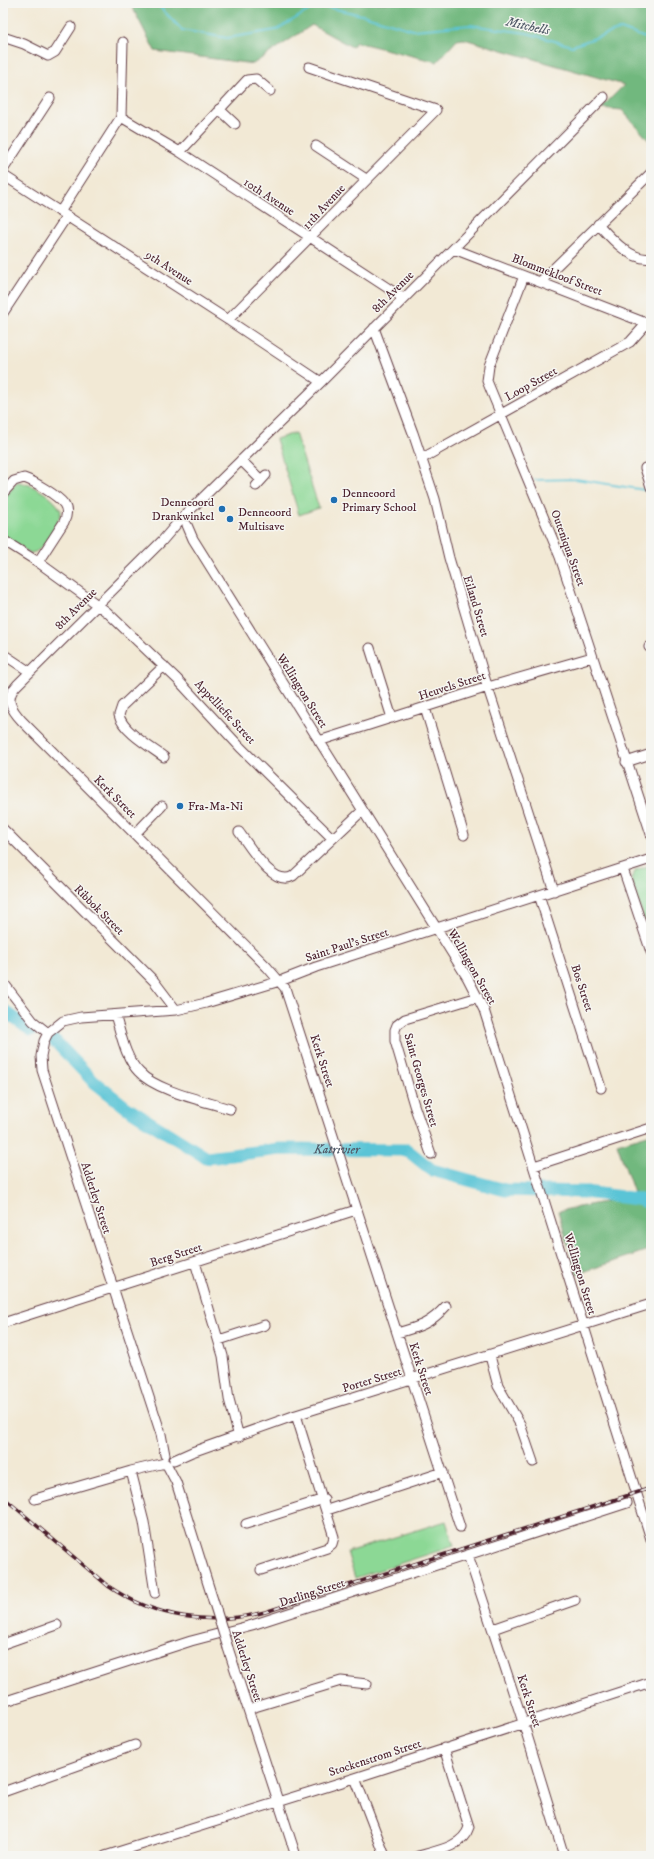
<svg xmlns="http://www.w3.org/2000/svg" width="654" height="1859" viewBox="0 0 654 1859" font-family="'IM FELL DW Pica',serif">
	<rect width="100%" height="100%" fill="#f6f6f2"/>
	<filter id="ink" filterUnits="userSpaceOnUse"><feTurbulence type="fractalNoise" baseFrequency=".025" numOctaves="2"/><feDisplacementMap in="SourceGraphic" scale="8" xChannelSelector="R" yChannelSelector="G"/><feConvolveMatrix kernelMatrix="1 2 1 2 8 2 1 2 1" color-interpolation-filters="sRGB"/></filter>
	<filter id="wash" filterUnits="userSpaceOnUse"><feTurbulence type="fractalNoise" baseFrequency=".012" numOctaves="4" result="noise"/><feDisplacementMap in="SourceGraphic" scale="16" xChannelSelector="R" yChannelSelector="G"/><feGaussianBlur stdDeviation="0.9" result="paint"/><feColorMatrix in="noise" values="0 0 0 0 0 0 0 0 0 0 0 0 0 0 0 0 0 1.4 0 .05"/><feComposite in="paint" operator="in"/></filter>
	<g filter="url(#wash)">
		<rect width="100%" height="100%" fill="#f2e9d5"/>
		<path fill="#8cd895" stroke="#6b7c60" d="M295,433L319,508L299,515L276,439Z
			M17,482C31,483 55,497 61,511C59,523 43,554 30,553L3,536V500Z
			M651,865V926H650L644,920L631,879L636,870Z
			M446,1521L454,1546L355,1578L347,1552Z"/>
		<path fill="#71b87e" stroke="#5e6c54" d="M130,3H651V143L622,110L601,108L624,85L464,39L457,40L437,62L356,42L352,47L312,25L253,64L155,51Z
			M651,1134V1249L577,1274L558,1211L635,1196L617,1144Z"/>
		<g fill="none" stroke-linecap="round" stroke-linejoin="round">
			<path stroke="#5ac4d6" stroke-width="2" d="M156,3L182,30L227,38L276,30L318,5L366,16L413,30L470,25L527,33L572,46L621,29L651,40
				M535,480L576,479L651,491"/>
			<g stroke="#5ac4d6" stroke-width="13">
				<path d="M3,1010L31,1030"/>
				<path id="s1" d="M53,1039L93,1081L127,1108L207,1158L280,1149L407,1150L432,1170L505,1190L585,1192L637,1199L651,1203"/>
			</g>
		</g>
	</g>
	<g filter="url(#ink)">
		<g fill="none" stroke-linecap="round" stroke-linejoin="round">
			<defs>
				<path id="minor" d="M3,37L24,44L48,56L55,52L71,27
					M219,109L235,124
					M121,117L180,152L403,298
					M316,146L366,179
					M180,152L247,80L256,79L270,91
					M3,170L50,98
					M3,175L228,320L321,382
					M60,212L121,117L123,42
					M598,224C610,237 631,262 651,258
					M454,249L651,325
					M524,276L489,366L487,381L560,557L651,834
					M540,282L651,173
					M3,313L67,216
					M228,320L436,110L309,67
					M374,328L413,433L435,499L449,558L485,679L554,891
					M421,459L630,342L647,323
					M241,460L261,480
					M645,468L651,487
					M256,486L266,475
					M3,493L14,481L24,478C34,481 58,496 64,504C68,510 67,516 64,522L38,562
					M183,517L321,382L604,97
					M180,520L162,541L17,685C4,699 11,709 22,721L267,967L285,988L460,1527
					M187,525L193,539L467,977L484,1010L651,1539
					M3,540L38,562L107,612L177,679L240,747L332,838
					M649,647L651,646
					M370,648L392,718
					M3,654L30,672
					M425,708L464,835
					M319,741L488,687L592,657
					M164,757C152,748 122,731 119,715L122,706L164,666
					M626,762L651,754
					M3,829L154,981L176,1010
					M239,832C249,845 273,888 293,876L362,811
					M135,834L162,806
					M623,869L651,952
					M539,895L601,1088
					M3,982L33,1021L48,1033
					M115,1015C121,1033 125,1058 139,1072C156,1091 205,1101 230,1109
					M431,1154L414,1105L395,1041V1030L397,1025L405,1019L478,997
					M534,1166L651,1128
					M195,1262L223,1356L229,1399L239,1437
					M3,1323L356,1210
					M397,1333C419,1327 430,1324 446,1306
					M219,1340L265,1325
					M490,1356L498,1386L520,1424L533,1462
					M165,1455L161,1434L42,1070L41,1056L44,1041L48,1033L63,1021L81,1017L176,1010L206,1003L280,981L316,967L651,859
					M174,1460L192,1452L296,1415L651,1304
					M167,1465L176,1482L213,1600
					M131,1471L144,1522L155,1593
					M35,1499L131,1471L165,1463
					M327,1510L443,1472
					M246,1524L324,1499
					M468,1555L523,1722L564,1856
					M261,1570L327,1548L332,1544L334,1537L296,1415
					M493,1629L575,1600
					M3,1644L57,1625
					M228,1648L296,1856
					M3,1702L191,1641L252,1625L627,1503
					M248,1709L341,1681L367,1684
					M355,1778L385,1856
					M3,1792L135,1745
					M105,1856L355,1778L651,1682
					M418,1856C436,1851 463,1847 469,1827L444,1748"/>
			</defs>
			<use href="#minor" stroke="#633d44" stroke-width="11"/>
			<use href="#minor" stroke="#fff" stroke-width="9"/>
			<defs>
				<path id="rail" d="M3,1497L108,1586C155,1618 210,1626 265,1612L651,1488"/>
			</defs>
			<use href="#rail" stroke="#4a1f2b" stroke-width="3.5"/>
			<use href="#rail" stroke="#f6f6f2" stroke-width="2" stroke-dasharray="6" stroke-linecap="butt"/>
			<defs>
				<path id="minor-bridge" d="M213,1600L228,1648"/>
			</defs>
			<use href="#minor-bridge" stroke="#633d44" stroke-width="11" stroke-linecap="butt"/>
			<use href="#minor-bridge" stroke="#fff" stroke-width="9"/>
		</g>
	</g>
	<g fill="#1f6fb2" stroke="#f6f6f2" stroke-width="1.5">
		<circle cx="334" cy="500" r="4"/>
		<circle cx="222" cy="509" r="4"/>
		<circle cx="230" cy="519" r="4"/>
		<circle cx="180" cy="806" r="4"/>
	</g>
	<g text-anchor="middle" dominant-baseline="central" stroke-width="3" stroke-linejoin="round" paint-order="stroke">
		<g font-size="12" fill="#4a1f2b" stroke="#f6f6f2">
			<text transform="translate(269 197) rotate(33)">10th Avenue</text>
			<text transform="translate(324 207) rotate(-47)">11th Avenue</text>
			<text transform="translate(169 268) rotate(33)">9th Avenue</text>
			<text transform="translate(557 275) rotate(21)">Blommekloof Street</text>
			<text transform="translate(393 292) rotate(-45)">8th Avenue</text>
			<text transform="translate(531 384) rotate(-29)">Loop Street</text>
			<text transform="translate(568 548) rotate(70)">Outeniqua Street</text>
			<text transform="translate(476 606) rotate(73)">Eiland Street</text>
			<text transform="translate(76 609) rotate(-45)">8th Avenue</text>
			<text transform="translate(452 686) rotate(-18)">Heuvels Street</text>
			<text transform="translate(302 691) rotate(58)">Wellington Street</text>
			<text transform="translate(225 712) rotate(47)">Appelliefie Street</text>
			<text transform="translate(115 797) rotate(45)">Kerk Street</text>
			<text transform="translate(99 910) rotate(45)">Ribbok Street</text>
			<text transform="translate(347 945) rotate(-18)">Saint Paul's Street</text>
			<text transform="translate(472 967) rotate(60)">Wellington Street</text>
			<text transform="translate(582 988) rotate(72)">Bos Street</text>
			<text transform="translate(322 1061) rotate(72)">Kerk Street</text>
			<text transform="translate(421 1080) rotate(74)">Saint Georges Street</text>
			<text transform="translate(96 1198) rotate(72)">Adderley Street</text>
			<text transform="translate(176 1255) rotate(-18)">Berg Street</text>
			<text transform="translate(580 1274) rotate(73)">Wellington Street</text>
			<text transform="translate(421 1369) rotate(72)">Kerk Street</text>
			<text transform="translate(372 1380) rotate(-17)">Porter Street</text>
			<text transform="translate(312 1593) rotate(-18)">Darling Street</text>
			<text transform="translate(247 1666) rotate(72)">Adderley Street</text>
			<text transform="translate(529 1701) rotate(72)">Kerk Street</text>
			<text transform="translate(375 1758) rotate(-18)">Stockenstrom Street</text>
		</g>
		<g font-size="12" fill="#4a1f2b" stroke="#f6f6f2" text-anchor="start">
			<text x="342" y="493">Denneoord<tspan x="342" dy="14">Primary School</tspan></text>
			<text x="214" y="502" text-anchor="end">Denneoord<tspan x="214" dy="14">Drankwinkel</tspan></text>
			<text x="238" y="512">Denneoord<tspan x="238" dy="14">Multisave</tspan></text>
			<text x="188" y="806">Fra-Ma-Ni</text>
		</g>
		<g font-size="13" font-style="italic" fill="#505967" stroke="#f6f6f2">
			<text transform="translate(528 26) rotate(12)">Mitchells</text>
			<text stroke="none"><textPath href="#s1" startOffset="326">Katrivier</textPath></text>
		</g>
	</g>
	<rect width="654" height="1859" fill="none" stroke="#f6f6f2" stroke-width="16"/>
</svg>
